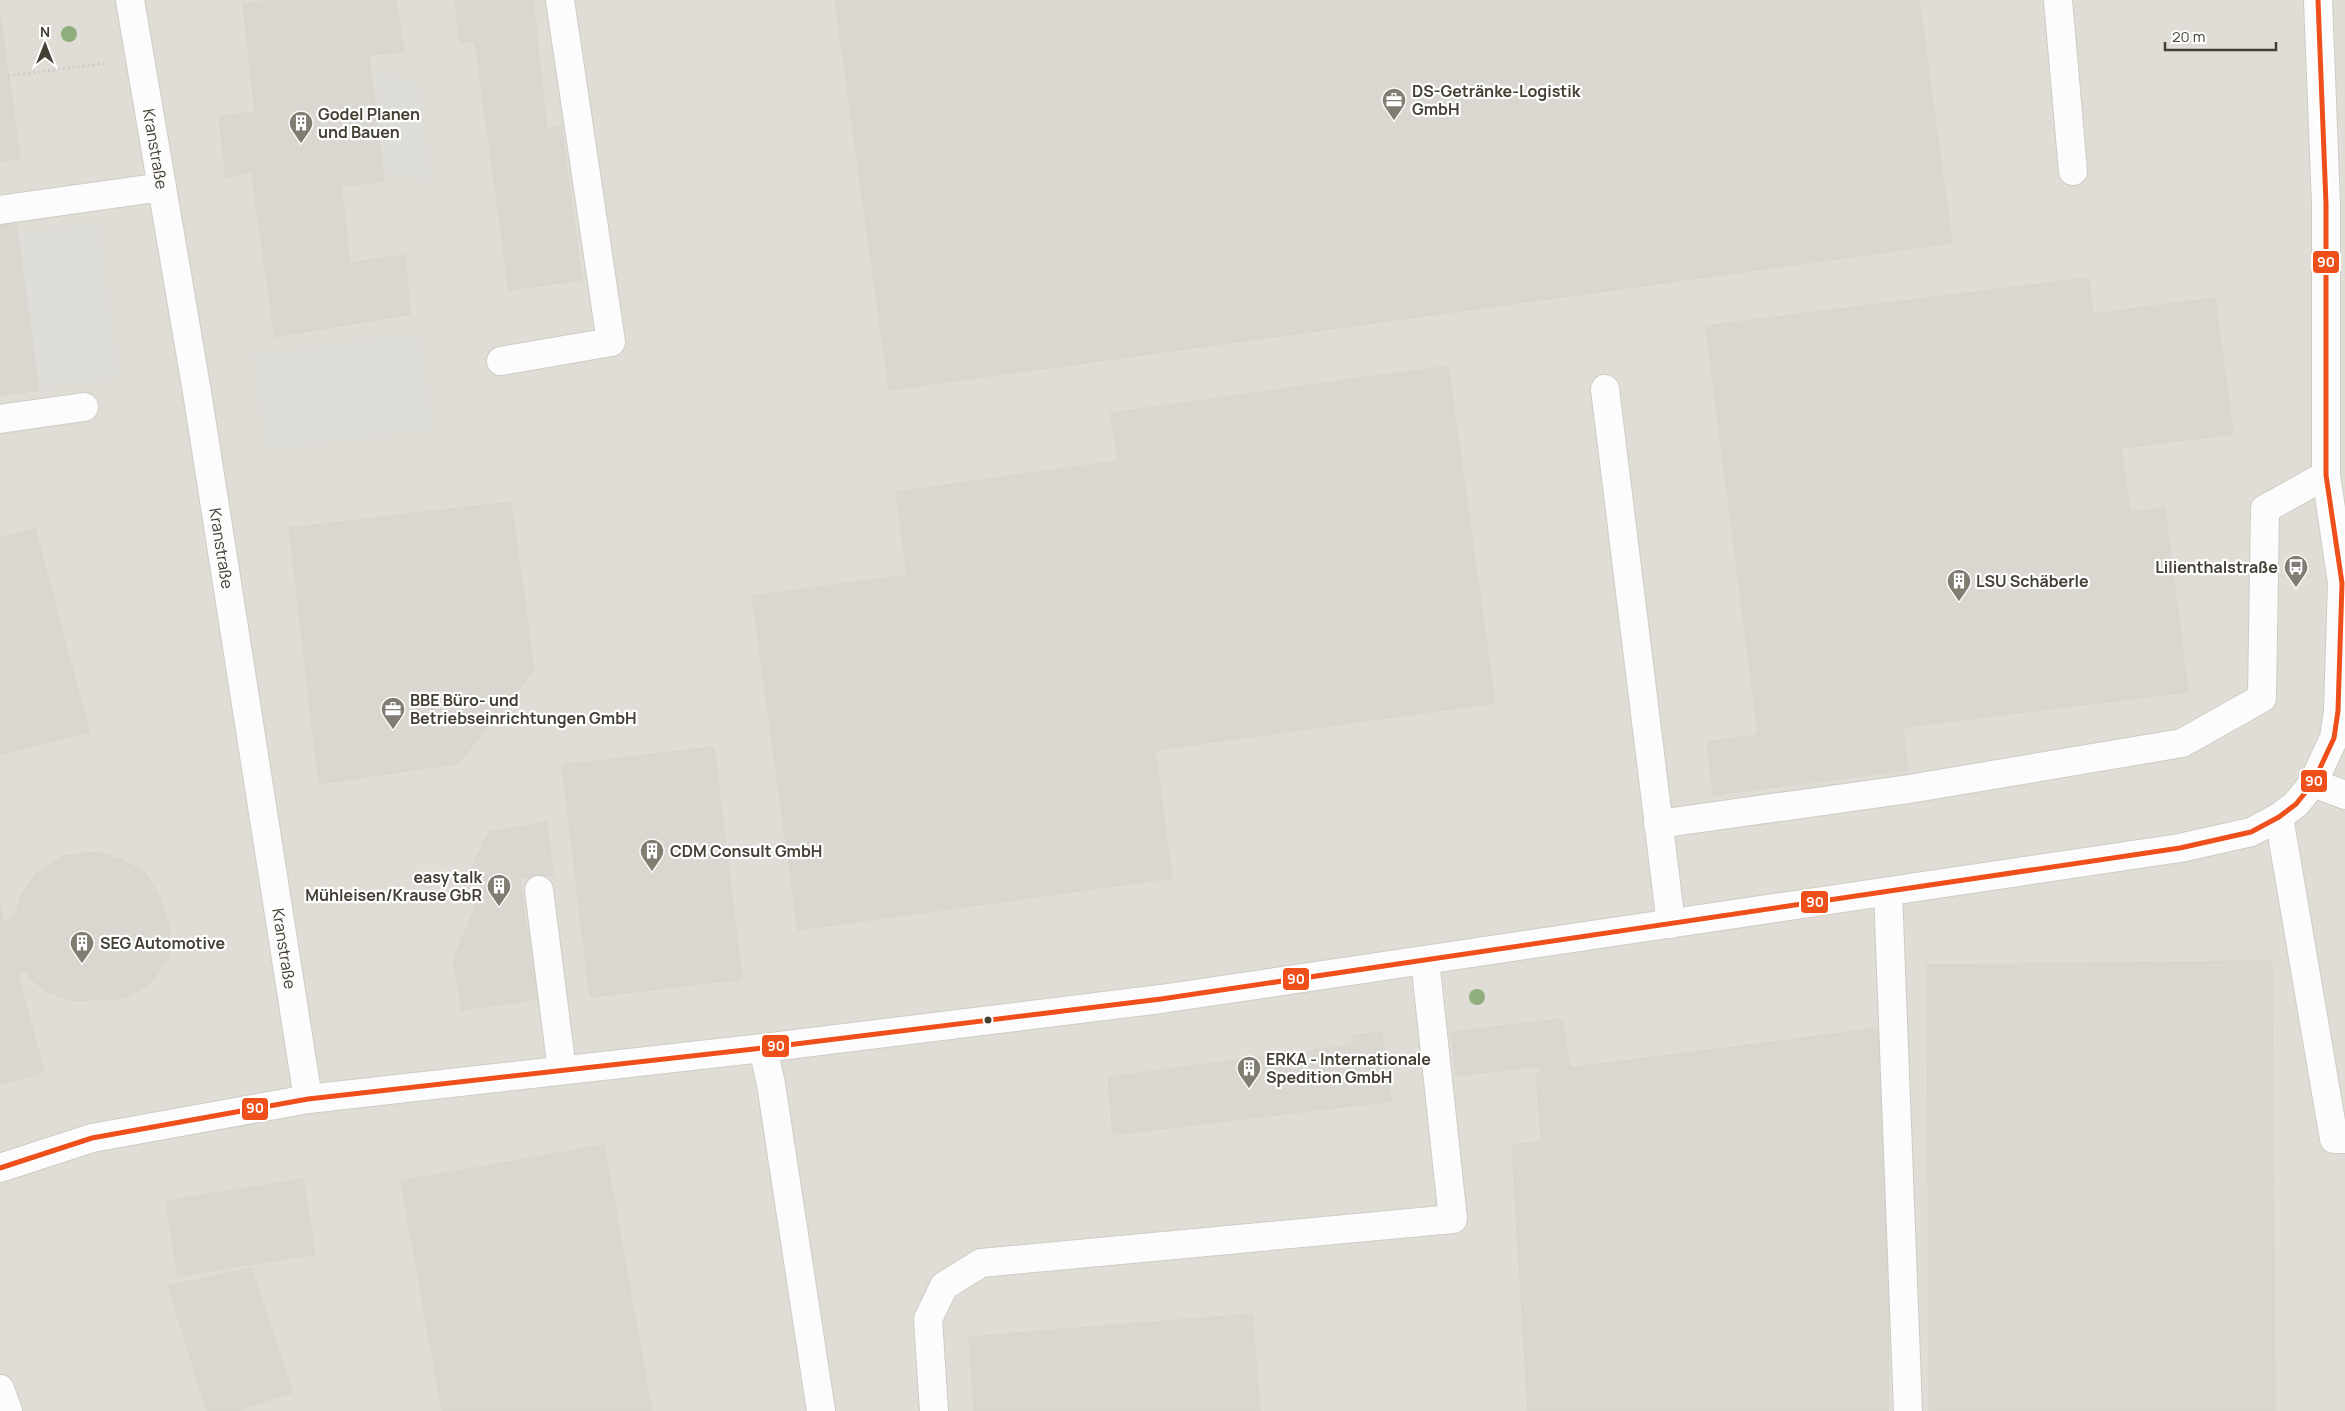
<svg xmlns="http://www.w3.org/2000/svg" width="2345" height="1411" viewBox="0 0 2345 1411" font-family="Manrope,sans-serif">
	<rect width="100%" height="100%" fill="#f0eee8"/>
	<path fill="#e0ddd6" d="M0,0H2345V1411H0Z"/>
	<path fill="#dfddd8" d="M376,71L420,82L432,183L386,173Z
		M99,222L120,379L39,390L18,232Z
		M420,332L434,430L265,452L251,354Z"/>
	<path fill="#d9d7d0" stroke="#d8d5ce" d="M273,0H396L404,52L369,55L384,181L341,186L350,263L405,255L410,314L275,337L251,171L226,178L219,117L255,112L243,4Z
		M455,0H533L547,129L561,125L582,280L509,290L475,41L460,43Z
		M835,0H1919L1952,243L889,390Z
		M0,15L20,158L0,161Z
		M16,222L39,390L0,395V225Z
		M2089,278L2093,314L2215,298L2233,434L2121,448L2130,512L2165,508L2188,692L1903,727L1908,770L1713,795L1707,742L1758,735L1706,326Z
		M1448,366L1495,703L1155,750L1172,878L798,930L752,596L907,575L896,492L1118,461L1111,413Z
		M511,502L534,670L459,763L319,784L289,528Z
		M35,529L89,732L0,755V538Z
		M714,747L742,979L590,997L562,765Z
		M547,822L553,875L520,878L526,930L534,929L538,961H534L539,999L462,1010L453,960L486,883L463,886L489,832Z
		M99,852L124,861L145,873L161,899L170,928L168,958L151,983L124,998L74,1001L47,992L31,979L26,971L18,975L44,1072L0,1084V907L4,922L15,917L21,896L37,872L63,856Z
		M2272,961L2275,1411H1929L1927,965Z
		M1562,1019L1570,1068L1541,1073L1540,1066L1456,1076L1451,1032Z
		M1890,1027L1888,1411H1528L1512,1145L1542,1142L1536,1074L1570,1068Z
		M1890,1027L1888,1411H1528L1512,1145L1542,1142L1536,1074L1570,1068Z
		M1382,1032L1391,1101L1113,1135L1108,1077L1354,1045L1352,1036Z
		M604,1145L652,1411H442L401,1181Z
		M303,1179L315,1254L178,1276L166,1201Z
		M251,1268L293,1392L237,1411H207L168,1286Z
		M1252,1314L1260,1411H974L969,1337Z"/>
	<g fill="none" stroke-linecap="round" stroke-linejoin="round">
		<defs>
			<g id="minor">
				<path id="s1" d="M130,0L197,392L308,1099"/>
				<path d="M2058,0L2073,171"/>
				<path d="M0,210L162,187"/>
				<path d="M501,361L611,342L560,0"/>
				<path d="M1605,389L1671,924"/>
				<path d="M0,419L84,407"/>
				<path d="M2313,783L2345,795"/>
				<path d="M2279,817L2334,1139H2345"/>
				<path d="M1658,824L1909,789L2182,743L2262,698L2265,509L2326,475"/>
				<path d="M539,890L562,1070"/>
				<path d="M1888,892L1908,1411"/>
				<path d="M763,1048L771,1084L821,1411"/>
				<path d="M0,1168L92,1138L308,1099L763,1048L1161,999L2180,848L2251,832L2279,817L2296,804L2313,783L2334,738L2338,711L2342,583L2326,475V204L2318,0"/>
				<path d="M0,1389L8,1411"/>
				<path d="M934,1411L928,1319L944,1286L981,1263L1453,1219L1425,960"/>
			</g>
		</defs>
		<use href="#minor" stroke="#ceccc5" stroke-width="30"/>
		<path stroke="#d0cec9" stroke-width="3" stroke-dasharray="2.5 2.5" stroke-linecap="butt" d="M8,76L107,63"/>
		<use href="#minor" stroke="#fdfcfc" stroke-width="28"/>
		<defs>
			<path id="bus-1" d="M0,1168L92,1138L308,1099L763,1048L1161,999L2180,848L2251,832L2279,817L2296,804L2313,783L2334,738L2338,711L2342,583L2326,475V204L2318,0"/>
		</defs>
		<use href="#bus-1" stroke="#fff" stroke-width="9"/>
		<use href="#bus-1" stroke="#ef4f1a" stroke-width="5"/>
	</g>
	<g fill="#8eae7c">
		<circle cx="69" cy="34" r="8"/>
		<circle cx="1477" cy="997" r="8"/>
	</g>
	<defs>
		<symbol id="office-pin" viewBox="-11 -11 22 30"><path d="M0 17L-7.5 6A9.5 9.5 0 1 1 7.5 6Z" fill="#817d73" stroke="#fff"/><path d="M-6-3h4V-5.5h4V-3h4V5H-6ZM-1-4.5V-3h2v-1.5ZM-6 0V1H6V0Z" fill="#fff"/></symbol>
		<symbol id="building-pin" viewBox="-11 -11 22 30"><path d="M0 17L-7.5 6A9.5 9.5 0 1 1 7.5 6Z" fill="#817d73" stroke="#fff"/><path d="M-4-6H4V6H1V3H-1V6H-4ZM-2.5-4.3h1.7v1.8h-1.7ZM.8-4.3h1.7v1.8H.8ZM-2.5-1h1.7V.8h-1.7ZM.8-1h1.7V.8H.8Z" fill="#fff"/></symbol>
		<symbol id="bus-pin" viewBox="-11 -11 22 30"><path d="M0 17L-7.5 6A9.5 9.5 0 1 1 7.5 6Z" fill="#817d73" stroke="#fff"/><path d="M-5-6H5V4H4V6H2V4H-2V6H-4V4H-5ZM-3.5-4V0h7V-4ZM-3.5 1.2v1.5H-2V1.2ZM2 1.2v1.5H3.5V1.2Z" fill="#fff"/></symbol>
	</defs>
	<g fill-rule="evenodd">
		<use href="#office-pin" x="1380" y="86" width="28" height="38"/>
		<use href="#building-pin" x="287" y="109" width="28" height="38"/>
		<use href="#bus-pin" x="2282" y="553" width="28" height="38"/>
		<use href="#building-pin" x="1945" y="567" width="28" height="38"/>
		<use href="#office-pin" x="379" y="695" width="28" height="38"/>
		<use href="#building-pin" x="638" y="837" width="28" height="38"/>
		<use href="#building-pin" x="485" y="872" width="28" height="38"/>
		<use href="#building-pin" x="68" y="929" width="28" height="38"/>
		<use href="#building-pin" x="1235" y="1054" width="28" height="38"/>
	</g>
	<circle fill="#454034" stroke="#fff" stroke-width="2" cx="988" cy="1020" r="4.5"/>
	<g text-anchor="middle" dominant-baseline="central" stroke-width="4.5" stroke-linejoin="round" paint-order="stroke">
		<g font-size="16" font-weight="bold" fill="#454034" stroke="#fff" text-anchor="start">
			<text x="1412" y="91">DS-Getränke-Logistik<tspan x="1412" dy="18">GmbH</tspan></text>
			<text x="318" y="114">Godel Planen<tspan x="318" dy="18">und Bauen</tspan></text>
			<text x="2278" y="567" text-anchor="end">Lilienthalstraße</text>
			<text x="1976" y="581">LSU Schäberle</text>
			<text x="410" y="700">BBE Büro- und<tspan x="410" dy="18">Betriebseinrichtungen GmbH</tspan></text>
			<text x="670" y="851">CDM Consult GmbH</text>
			<text x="482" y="877" text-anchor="end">easy talk<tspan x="482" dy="18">Mühleisen/Krause GbR</tspan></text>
			<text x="100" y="943">SEG Automotive</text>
			<text x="1266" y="1059">ERKA - Internationale<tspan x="1266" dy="18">Spedition GmbH</tspan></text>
		</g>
		<g font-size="16" fill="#454034" stroke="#fff">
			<text stroke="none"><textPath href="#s1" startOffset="151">Kranstraße</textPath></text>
			<text stroke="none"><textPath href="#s1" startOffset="556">Kranstraße</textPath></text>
			<text stroke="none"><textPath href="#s1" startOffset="961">Kranstraße</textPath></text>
		</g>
	</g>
	<g stroke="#fff" stroke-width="2">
		<rect x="2312" y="250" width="28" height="24" rx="5" fill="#ef4f1a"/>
		<rect x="2300" y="769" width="28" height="24" rx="5" fill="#ef4f1a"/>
		<rect x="1800" y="890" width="29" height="24" rx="5" fill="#ef4f1a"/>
		<rect x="1282" y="967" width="28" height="24" rx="5" fill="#ef4f1a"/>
		<rect x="761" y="1034" width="29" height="24" rx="5" fill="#ef4f1a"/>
		<rect x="241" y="1097" width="28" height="24" rx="5" fill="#ef4f1a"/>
	</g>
	<g font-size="14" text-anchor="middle" font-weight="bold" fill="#fff">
		<text x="2326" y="267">90</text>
		<text x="2314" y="786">90</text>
		<text x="1815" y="907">90</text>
		<text x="1296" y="984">90</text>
		<text x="776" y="1051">90</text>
		<text x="255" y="1113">90</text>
	</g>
	<g transform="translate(45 45)" stroke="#ffffff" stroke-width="4" paint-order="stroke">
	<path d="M0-4L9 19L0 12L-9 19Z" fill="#454034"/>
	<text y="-8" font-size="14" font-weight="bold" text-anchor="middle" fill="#454034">N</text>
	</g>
	<path d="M2165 42v8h111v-8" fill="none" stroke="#454034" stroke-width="2.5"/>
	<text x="2172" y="42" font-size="15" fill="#454034" stroke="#ffffff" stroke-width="4" paint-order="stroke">20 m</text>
</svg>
